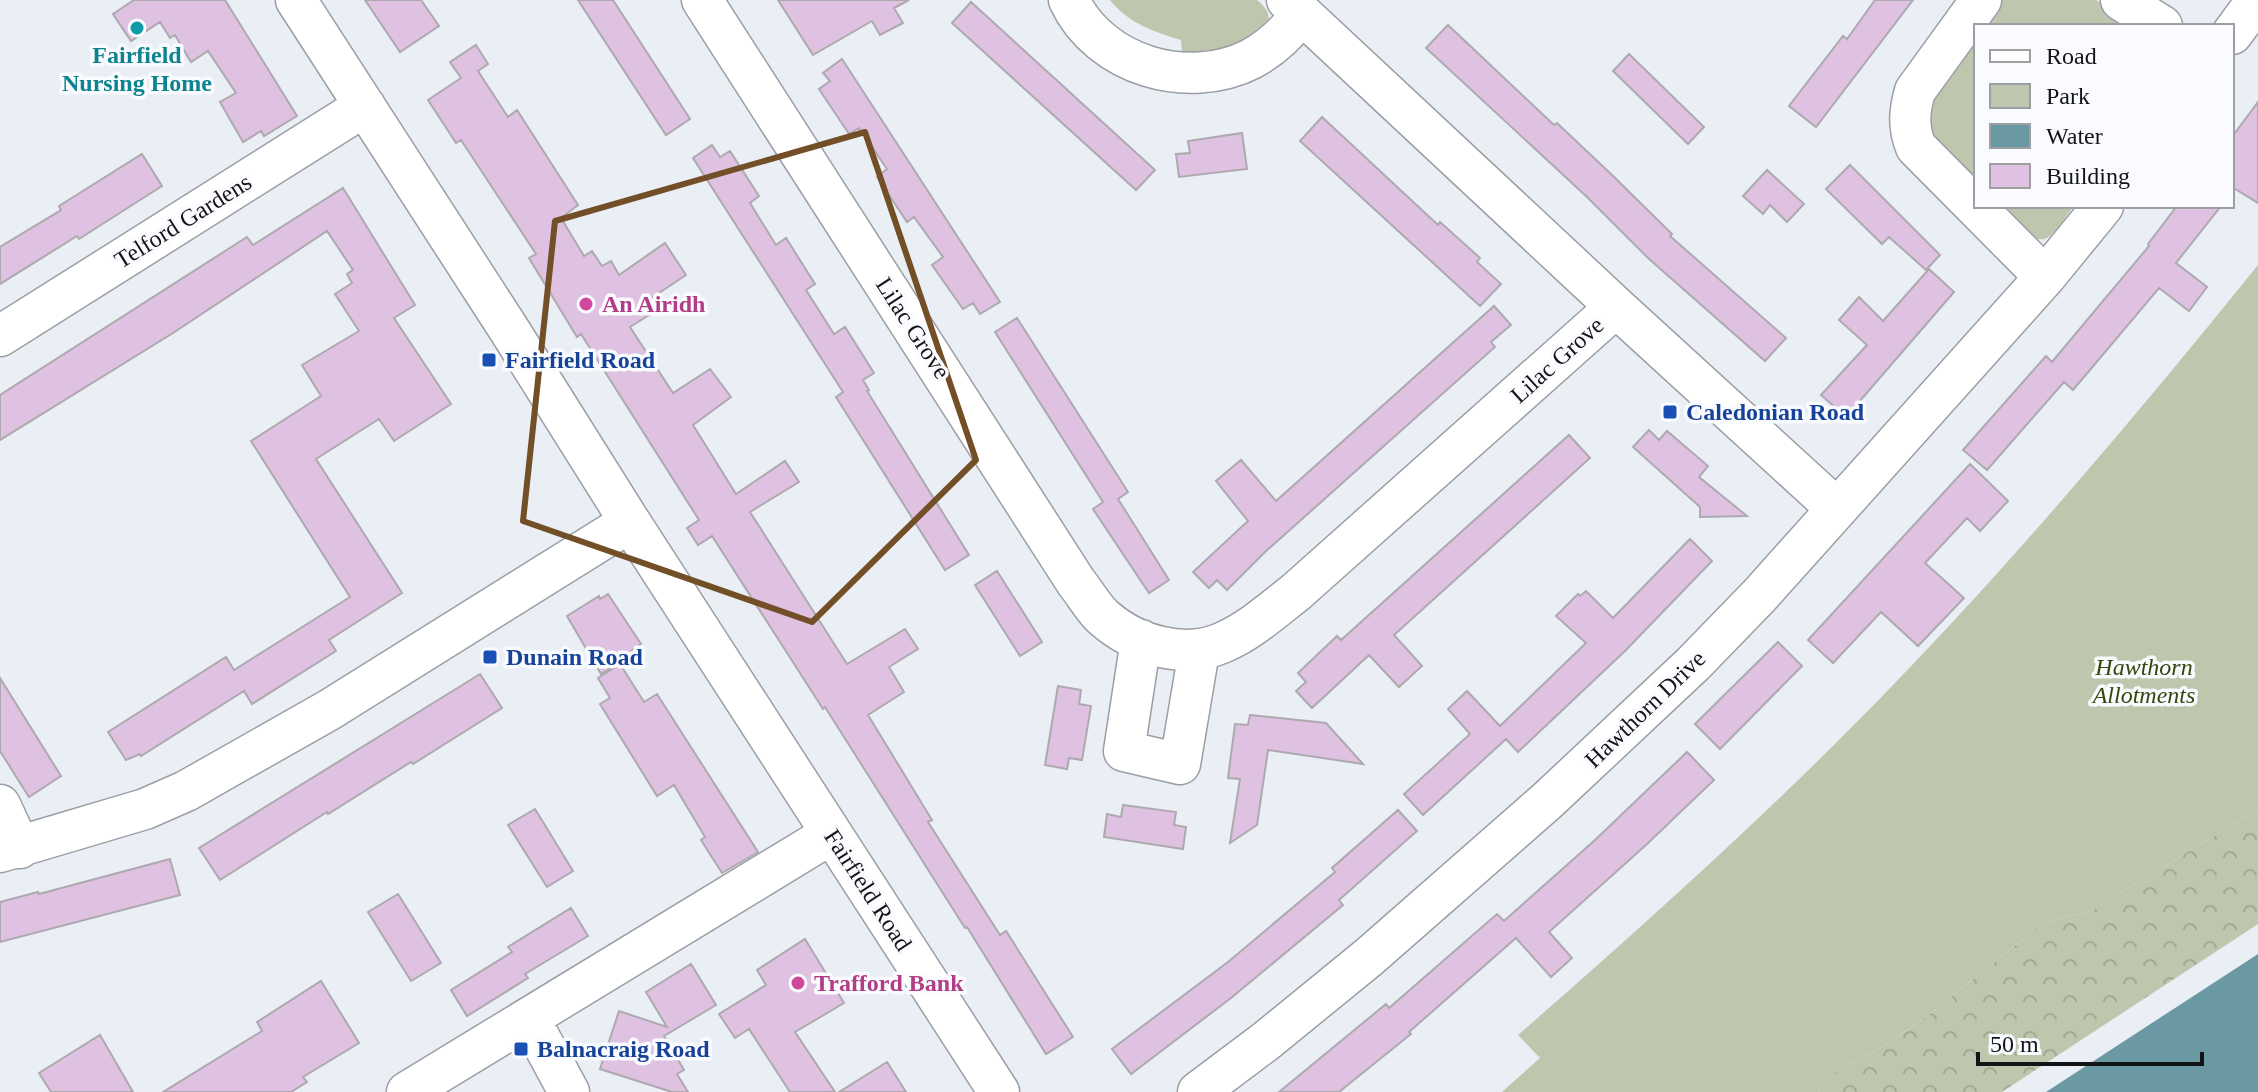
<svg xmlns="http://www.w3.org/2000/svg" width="2258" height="1092" viewBox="0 0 2258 1092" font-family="Georgia,serif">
	<defs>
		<pattern id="forest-crowns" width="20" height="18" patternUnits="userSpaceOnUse" patternTransform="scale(2)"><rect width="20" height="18" fill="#bec6ae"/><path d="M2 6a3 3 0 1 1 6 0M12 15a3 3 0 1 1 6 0" fill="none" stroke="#a2a995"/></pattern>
	</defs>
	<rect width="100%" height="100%" fill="#eaeef5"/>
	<path fill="#bec6ae" d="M1110,0H1257C1266,8 1271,13 1268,26L1218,57L1182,54L1181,40C1154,32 1128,23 1110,0Z
		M2001,0H2096L2138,26H1981Z
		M1976,33V188L1934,144L1922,112Z
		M1992,206H2074C2066,216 2059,228 2050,236C2034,250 2004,216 1992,206Z
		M2258,265V809L2091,911L2043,923L1925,1018L1877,1050L1837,1071L1818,1092H1502L1540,1058L1518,1035C1626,941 1732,846 1834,745C1986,594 2124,431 2258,265Z"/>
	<path fill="url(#forest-crowns)" d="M2258,809V924L2002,1092H1818L1837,1071L1877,1050L1925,1018L2043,923L2091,911Z"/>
	<path fill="#6b99a3" d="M2258,954V1092H2046Z"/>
	<path fill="#dfc2e1" stroke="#aea9af" stroke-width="2" d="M134,0H225L297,116L264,136L261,131L243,142L220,102L236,93L208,51L191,62L175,35L170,38L160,22L131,41L113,14Z
		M365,0H421L439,26L400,52Z
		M578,0H613L690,119L666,135Z
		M778,0H909L894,8L903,23L880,35L872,21L813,55Z
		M1875,0H1913L1816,127L1789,106L1843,36L1847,39Z
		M971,2L1155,170L1136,190L952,23Z
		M1448,25L1554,125L1557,123L1611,174L1672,234L1670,236L1786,338L1765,361L1648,258L1586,196L1426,48Z
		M476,45L488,64L478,71L508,117L517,110L578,205L561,218L584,256L592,251L602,266L611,261L619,275L665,243L686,275L647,301L654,312L630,327L673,393L710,369L731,397L693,425L736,494L785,461L799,482L750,512L847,664L905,629L918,649L889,667L904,692L868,715L932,820L928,822L1000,935L1006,931L1073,1037L1046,1054L967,927L965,928L825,707L823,709L712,536L698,545L687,528L699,520L581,334L577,337L529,258L536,254L461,140L456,143L428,100L461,78L450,62Z
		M1629,54L1704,127L1688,144L1613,71Z
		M842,59L1000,302L980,314L973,303L963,309L932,265L943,257L914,217L907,222L877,177L887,169L859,128L849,134L819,89L830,81L823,73Z
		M2258,102V203L2232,187V137Z
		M1322,117L1438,225L1440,222L1480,258L1477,262L1501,284L1480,306L1300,141Z
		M1242,133L1247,169L1179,177L1176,154L1190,153L1188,141Z
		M712,145L720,157L730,151L759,196L750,203L776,245L786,238L815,284L806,290L834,334L845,327L874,373L863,380L869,390L867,391L969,555L945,570L836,397L843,392L693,158Z
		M142,154L162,186L79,239L77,236L0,284V247L61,210L59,206Z
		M1850,165L1940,255L1926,270L1889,237L1882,244L1826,189Z
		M1767,170L1804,204L1787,222L1770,205L1763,214L1743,196Z
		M343,188L415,305L394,318L451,404L394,441L379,419L316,459L402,593L329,640L336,651L252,704L244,691L141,756L140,754L126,760L108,732L226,657L234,670L350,597L251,441L321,396L302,365L359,331L335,294L352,283L347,274L353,270L327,231L173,333L0,440V395L247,237L253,245Z
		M2177,206H2221L2176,263L2207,287L2189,311L2159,288L2073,390L2064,382L1987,470L1963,450L2046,356L2052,362L2149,246L2148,244Z
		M1929,269L1954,292L1846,417L1821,395L1867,345L1839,320L1859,297L1883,321Z
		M1494,306L1511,325L1491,342L1495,347L1265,552L1227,590L1217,580L1209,588L1193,572L1248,521L1216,481L1241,460L1276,501Z
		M1017,318L1128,492L1118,499L1169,580L1149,593L1093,509L1103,502L995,332Z
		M1649,430L1659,440L1667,431L1708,466L1699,477L1747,516L1700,517V507L1633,447Z
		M1569,435L1590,458L1394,635L1422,666L1399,687L1369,655L1312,708L1296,691L1306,682L1298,673L1337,636L1341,640Z
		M1970,464L2008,501L1980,531L1967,518L1925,563L1964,598L1918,646L1881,612L1833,663L1808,640Z
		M1690,539L1712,561L1625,651L1518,752L1506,739L1423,815L1404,794L1470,734L1448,709L1467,691L1500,726L1586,643L1556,616L1578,594L1580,596L1586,591L1613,618Z
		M997,571L1042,642L1020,656L975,585Z
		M608,594L641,644L632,650L634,654L601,674L567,616L599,596L600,599Z
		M1778,642L1802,666L1720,749L1695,724Z
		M620,664L644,702L657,694L758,852L722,873L701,840L705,837L674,785L657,796L600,704L610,698L598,678Z
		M480,674L502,708L413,764L411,762L328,814L327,812L220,880L199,848Z
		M0,678L61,776L29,797L0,751Z
		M1058,686L1081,690L1079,704L1091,706L1082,760L1069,758L1067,769L1045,765Z
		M1250,715L1326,723L1363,764L1268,750L1257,825L1230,843L1240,779L1228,778L1235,724L1248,725Z
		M1687,752L1714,780L1646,845L1549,932L1572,958L1551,977L1516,938L1409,1032L1411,1034L1339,1092H1279L1386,1004L1389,1008L1497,914L1504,921L1595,840Z
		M1123,805L1176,812L1174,825L1186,827L1183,849L1104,837L1107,814L1121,817Z
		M535,809L573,871L547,887L508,825Z
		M1398,810L1417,831L1339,900L1343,905L1231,998L1131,1074L1112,1049L1228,962L1335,872L1332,868Z
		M170,859L180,895L0,942V902L38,892L39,894Z
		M398,894L441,963L411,981L368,912Z
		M571,908L588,936L525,974L528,978L467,1016L451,990L512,952L508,947Z
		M805,939L844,1003L795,1032L835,1092H790L749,1029L735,1038L719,1014L766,985L757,970Z
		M691,964L716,1005L664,1036L684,1070L677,1074L688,1092H672L600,1069L619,1011L667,1027L646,992Z
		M321,981L359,1043L303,1077L307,1082L291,1092H163L262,1031L257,1022Z
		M100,1035L133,1092H51L39,1073Z
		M887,1062L906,1092H839Z"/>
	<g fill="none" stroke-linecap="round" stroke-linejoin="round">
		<defs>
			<path id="minor" d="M296,0L510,331L630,522L999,1092
				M702,0L1076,582C1085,593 1093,608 1103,617C1134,645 1185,660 1224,642C1251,630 1273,610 1296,592L1616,307
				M1069,0C1100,66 1188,91 1251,59C1272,48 1288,32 1302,14
				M1287,0L1616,307L1836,508
				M1981,0L1915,91C1909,112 1908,127 1916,147L2045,277
				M2121,0L2162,26
				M2232,34L2257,0
				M0,336L365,106
				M1141,640L1124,751L1180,764L1199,651
				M0,805L20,848
				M0,852L145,809L186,791L329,710L630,522
				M529,1018L569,1092
				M407,1092L831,834
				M1198,1092L1266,1041L1369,957L1548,800L1693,664L1759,596L2045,277L2103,206"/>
		</defs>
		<use href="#minor" stroke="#9b9fa5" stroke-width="43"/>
		<use href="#minor" stroke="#fff" stroke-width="40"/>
	</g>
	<path fill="none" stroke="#734f28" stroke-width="6" stroke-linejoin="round" d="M865,132L976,460L812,622L523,521L555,221Z"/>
	<circle fill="#0f9aa8" stroke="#f9fbfe" stroke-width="3" cx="137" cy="28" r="8"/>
	<g fill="#d1479c" stroke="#f9fbfe" stroke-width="3">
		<circle cx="586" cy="304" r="8"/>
		<circle cx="798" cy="983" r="8"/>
	</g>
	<g fill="#1a4fb4" stroke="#f9fbfe" stroke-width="3">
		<rect x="481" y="352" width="16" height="16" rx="4"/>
		<rect x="1662" y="404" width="16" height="16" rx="4"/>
		<rect x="482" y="649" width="16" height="16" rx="4"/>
		<rect x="513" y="1041" width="16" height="16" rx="4"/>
	</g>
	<g text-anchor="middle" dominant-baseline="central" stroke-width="7" stroke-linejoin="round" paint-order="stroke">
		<g font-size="24" font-weight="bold" fill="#0d838f" stroke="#f9fbfe">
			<text x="137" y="55">Fairfield<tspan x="137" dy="28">Nursing Home</tspan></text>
		</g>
		<g font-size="24" fill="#131416" stroke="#f9fbfe">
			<text transform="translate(183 221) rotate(-32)">Telford Gardens</text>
			<text transform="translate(913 328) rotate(57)">Lilac Grove</text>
			<text transform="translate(1557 360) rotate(-42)">Lilac Grove</text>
			<text transform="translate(1645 709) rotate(-44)">Hawthorn Drive</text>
			<text transform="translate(868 890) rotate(57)">Fairfield Road</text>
		</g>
		<g font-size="24" font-weight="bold" fill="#b23c85" stroke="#f9fbfe" text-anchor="start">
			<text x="602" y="304">An Airidh</text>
			<text x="814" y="983">Trafford Bank</text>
		</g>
		<g font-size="24" font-weight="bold" fill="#164399" stroke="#f9fbfe" text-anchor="start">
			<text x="505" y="360">Fairfield Road</text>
			<text x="1686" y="412">Caledonian Road</text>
			<text x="506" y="657">Dunain Road</text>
			<text x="537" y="1049">Balnacraig Road</text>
		</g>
		<g font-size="24" font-style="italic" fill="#37460c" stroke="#f9fbfe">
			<text x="2144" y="667">Hawthorn<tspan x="2144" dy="28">Allotments</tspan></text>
		</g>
	</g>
	<rect x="1974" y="24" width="260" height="184" fill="#f9fbfe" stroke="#9d9fa1" stroke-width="2"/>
	<rect x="1990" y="50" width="40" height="12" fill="#ffffff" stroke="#9d9fa1" stroke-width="2"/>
	<text x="2046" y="64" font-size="24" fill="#131416">Road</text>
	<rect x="1990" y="84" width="40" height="24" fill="#bec6ae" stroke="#9d9fa1" stroke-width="2"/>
	<text x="2046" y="104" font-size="24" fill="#131416">Park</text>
	<rect x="1990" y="124" width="40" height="24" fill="#6b99a3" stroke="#9d9fa1" stroke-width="2"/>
	<text x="2046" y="144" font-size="24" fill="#131416">Water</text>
	<rect x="1990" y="164" width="40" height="24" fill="#dfc2e1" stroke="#9d9fa1" stroke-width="2"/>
	<text x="2046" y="184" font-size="24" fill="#131416">Building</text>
	<path d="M1978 1052v12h224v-12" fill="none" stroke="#131416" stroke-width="4"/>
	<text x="1990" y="1052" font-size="24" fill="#131416" stroke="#f9fbfe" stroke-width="6" paint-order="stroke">50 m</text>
</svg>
